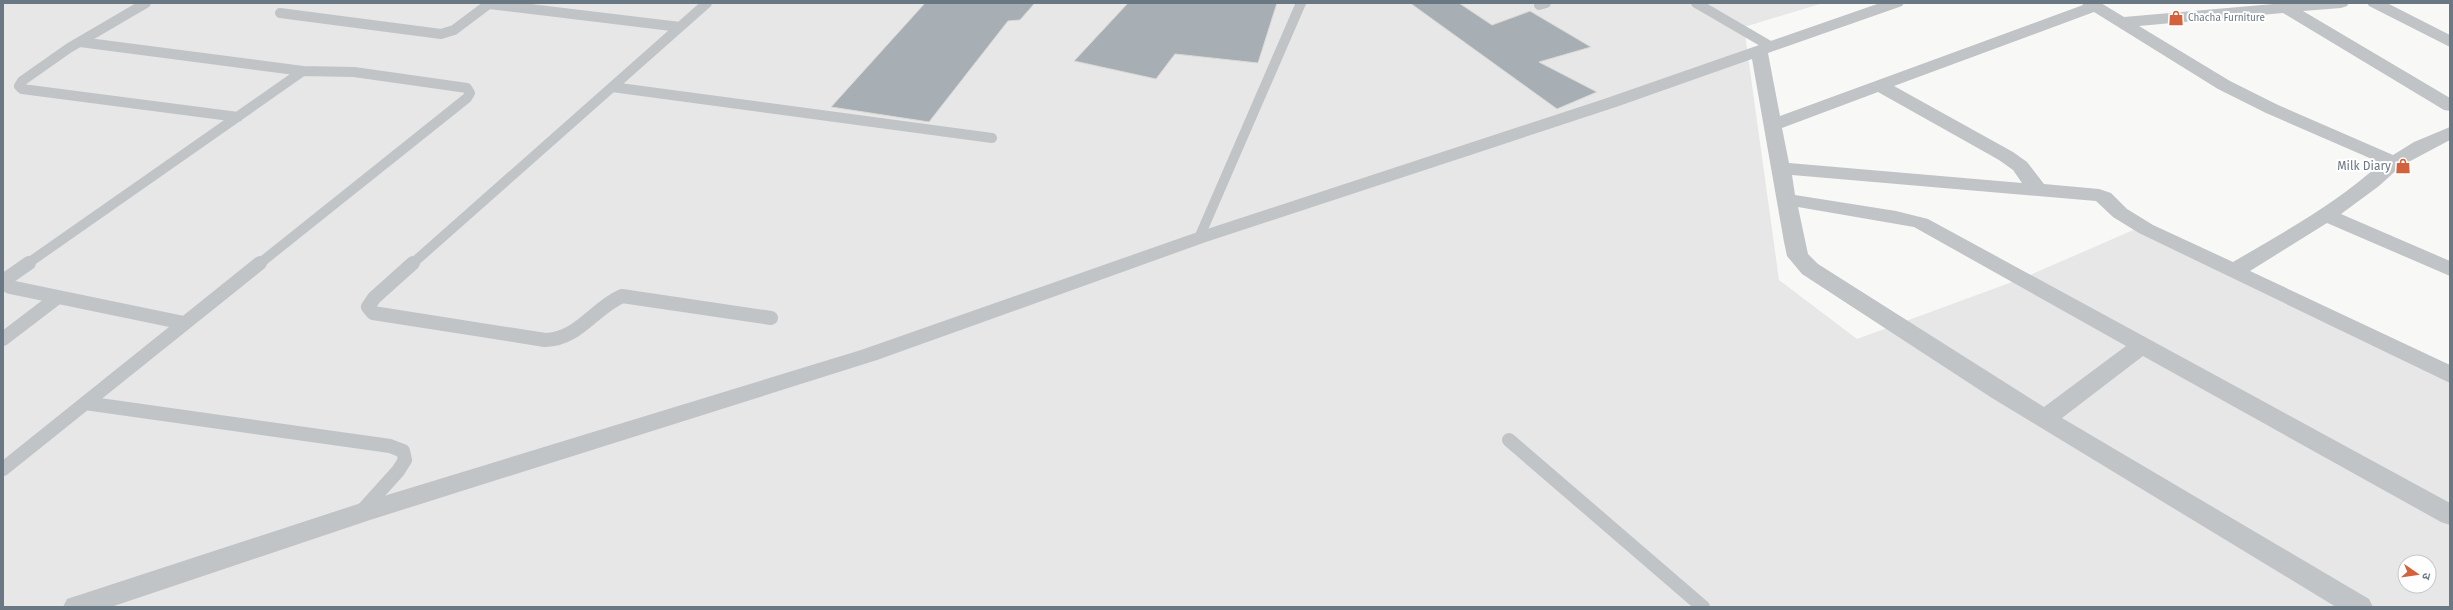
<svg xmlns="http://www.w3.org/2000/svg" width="2453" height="610" viewBox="0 0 2453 610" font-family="'Fira Sans','Noto Sans Devanagari',sans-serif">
	<rect width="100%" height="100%" fill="#f8f8f6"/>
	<path fill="#e6e7e6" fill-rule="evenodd" d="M3,3H1823L1744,27L1779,280L1857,339L2023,278L2138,228L2450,381V607H3ZM2405,562H2429V586H2405Z"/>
	<path fill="#a8afb4" stroke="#dadad8" d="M925,3H1035L1020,20L1008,21L929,122L831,107Z
		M1128,3H1277L1258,63L1175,54L1156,79L1074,61Z
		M1410,3H1459L1492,25L1530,11L1591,47L1539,62L1597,92L1557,109Z"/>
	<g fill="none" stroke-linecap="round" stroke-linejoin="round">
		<path stroke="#c0c4c7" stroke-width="10" d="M146,3L69,48L22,81L19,86L22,89L238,117
			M1696,3L1770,46
			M489,4L680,27
			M1539,5L1546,3
			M280,13L441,34L454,30L490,3
			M80,42L303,71L354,72L467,88L470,93L467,98L259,264
			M612,87L992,138
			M1199,238L1301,3
			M27,264L303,71
			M412,264L707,3"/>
		<path stroke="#c0c4c7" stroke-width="14" d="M29,263L6,279L5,284L10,287L184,323
			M413,263L374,298L368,307L373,313L545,340C579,339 593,309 622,296L771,318
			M3,339L58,297
			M85,403L390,446L403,451L405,460L398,471L362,511
			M1509,440L1703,607
			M3,469L260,263"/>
		<path fill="#c0c4c7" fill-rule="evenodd" d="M1880,3H1904L1902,6L1768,53L1780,116L2083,5L2082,3H2101L2124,17L2285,3H2349L2347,6L2341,8L2303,11L2450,98V111L2444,110L2283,13L2139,26L2230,81L2278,105L2393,155L2414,142L2450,127V140L2401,166L2379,186L2341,214L2450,261V276L2327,223L2250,271L2450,365V383L2139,233L2113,217L2096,201L1792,175L1795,195L1896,211L1928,219L2450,503V525L2441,522L2143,356L2062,418L2369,599L2373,607H2336L1992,398L1802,274L1787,256L1784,242L1752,59L1616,107L1206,242L877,360L370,520L111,607H63L67,599L361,503L861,350L1192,234L1604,99ZM2094,12L2218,89L2266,113L2381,163C2337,203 2284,232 2233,262L2153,225L2127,209L2111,193L2099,189L2044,184L2027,162L2013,152L1894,86ZM1878,92L1999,160L2013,170L2022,183L1789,163L1782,128ZM1798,207L1914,227L2126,346L2044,407L1818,264L1808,254Z
			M2367,3H2387L2450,35V47L2369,6Z"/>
	</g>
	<defs>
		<symbol id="shop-bare" viewBox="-9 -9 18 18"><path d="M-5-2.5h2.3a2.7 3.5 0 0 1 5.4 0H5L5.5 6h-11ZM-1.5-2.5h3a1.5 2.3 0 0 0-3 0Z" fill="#d3613b" stroke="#fff" stroke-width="2.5" paint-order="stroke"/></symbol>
	</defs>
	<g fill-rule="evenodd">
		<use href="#shop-bare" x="2165" y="7" width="22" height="22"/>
		<use href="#shop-bare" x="2392" y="155" width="22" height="22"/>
	</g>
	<g text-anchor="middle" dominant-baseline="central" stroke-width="4" stroke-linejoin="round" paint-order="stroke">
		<g font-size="10" fill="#6a7884" stroke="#fff" text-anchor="start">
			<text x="2188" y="18">Chacha Furniture</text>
		</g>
		<g font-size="12" fill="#6a7884" stroke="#fff" text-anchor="end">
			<text x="2391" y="166">Milk Diary</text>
		</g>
	</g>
	<rect width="2453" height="610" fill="none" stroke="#6a7884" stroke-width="8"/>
	<g transform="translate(2417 574) rotate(103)"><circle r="19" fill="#ffffff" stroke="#c3c9ce"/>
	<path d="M0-3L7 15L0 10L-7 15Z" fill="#d3613b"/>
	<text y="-6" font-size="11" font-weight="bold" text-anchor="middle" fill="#6a7884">उ</text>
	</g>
</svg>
